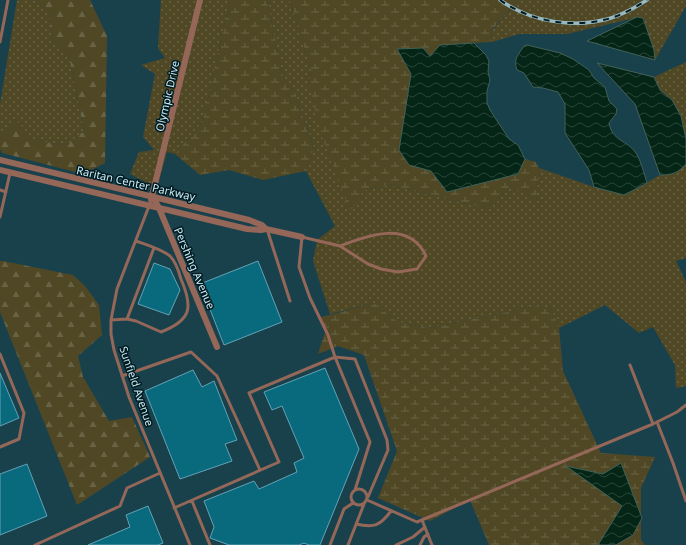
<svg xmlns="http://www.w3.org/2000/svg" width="686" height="545" viewBox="0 0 686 545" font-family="'Noto Sans',sans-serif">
	<defs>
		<pattern id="green-dots" width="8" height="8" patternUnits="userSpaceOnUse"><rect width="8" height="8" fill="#504825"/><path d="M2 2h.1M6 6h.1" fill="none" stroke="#686345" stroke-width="1.8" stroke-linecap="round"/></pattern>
		<pattern id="forest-firs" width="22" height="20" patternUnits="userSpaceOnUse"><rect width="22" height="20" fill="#504825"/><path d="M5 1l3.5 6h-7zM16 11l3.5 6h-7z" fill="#686345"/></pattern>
		<pattern id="wetland-marsh" width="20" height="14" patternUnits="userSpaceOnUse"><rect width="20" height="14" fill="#504825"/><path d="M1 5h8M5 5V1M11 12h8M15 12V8" fill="none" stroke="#686345"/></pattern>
		<pattern id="water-waves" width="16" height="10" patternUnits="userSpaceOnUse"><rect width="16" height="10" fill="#052616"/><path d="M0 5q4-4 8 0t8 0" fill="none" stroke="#284638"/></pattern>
	</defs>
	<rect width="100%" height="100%" fill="#11343d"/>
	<path fill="#19414c" d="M0,0H686V545H0Z"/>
	<path fill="url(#green-dots)" d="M17,0H34L49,12L53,44L69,56L84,131L67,145L34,141L15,119L0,134V104Z
		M161,0H230L203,121L175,154L167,152L157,188L130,174L139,152L154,150L143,137L155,74L141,65L165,58L158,48Z
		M267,0H290L311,70L309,84L364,190L389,185L490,209L511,185L536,202L539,168L594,187L625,195L660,175L635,104L597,63L654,77L686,62V258L676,261L686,282V386L676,388L675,365L653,327L639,333L605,305L559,328L551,309L537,306L428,328L398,322L374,303L330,314L313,261L317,240L335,226L306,171L314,148L296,95L283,76Z
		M519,0H686V6L655,60L587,41L635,18L567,34H519L492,42L491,32Z"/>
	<path fill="url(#forest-firs)" d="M34,0H90L107,36L105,163L83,174L2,153L0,149V134L15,119L35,141L67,145L84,131L69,56L53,44L49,12Z
		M0,261H3L73,275L85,286L99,305L102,335L78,356L83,377L109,421L132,417L150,457L77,505L0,312Z"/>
	<path fill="url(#wetland-marsh)" d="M230,0H267L283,76L296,95L314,149L306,171L263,180L229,170L200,175L175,154L203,121Z
		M290,0H519L491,31L492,42L441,45L411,74L399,150L409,165L431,171L518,174L525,159L536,162L539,168L536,203L511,185L490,209L389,185L364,190L350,212L321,134L309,84L311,70Z
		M374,303L398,322L428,328L537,306L551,309L559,328L563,371L601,453L655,457L641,488V516L621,463L603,474L567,467L622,506L598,545H489L470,500L430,521L378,498L397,451L364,355L338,346L318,354L326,329L318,318Z
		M641,519V540L645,545H616L633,534Z"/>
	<path fill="url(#water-waves)" stroke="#406159" d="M637,17L643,18L654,50L655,60L587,41Z
		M474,43L486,55L489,61L488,72L490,80L487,91V103L490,110L509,139L518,145L525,159L518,174L447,192L431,171L409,165L399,150L411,74L397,49L423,48L430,56L440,45Z
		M527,45L560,53L573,59L589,70L594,78L605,87L609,101L617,109L616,114L609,123C612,141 627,140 636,153C641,161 644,173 647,183L624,195L594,187L589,170L565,133V104L558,92L543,88L533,87L524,73L517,70C513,59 518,55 524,46Z
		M597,63L654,77L660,90L672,100L681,116L686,139V164C678,173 672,175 660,175L635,104Z
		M621,463L642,518L633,535L616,545H598L622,506L566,466L603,474Z"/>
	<path fill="#09697d" stroke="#62a3b5" d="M258,261L282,322L224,345L200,284Z
		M154,263L170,269L180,290L169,315L138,304Z
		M325,368L359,449L320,545H309L304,543L299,545H229L210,538L214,527L204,501L254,481L259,489L297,472L294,463L304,458L282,406L272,410L264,392Z
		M193,370L202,387L214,381L237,440L225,444L232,461L180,479L145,391Z
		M0,373L19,418L0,426Z
		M27,464L47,516L0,535V474Z
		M148,506L163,543L158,545H88L130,527L126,515Z"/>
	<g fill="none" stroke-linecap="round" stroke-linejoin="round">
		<path stroke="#956758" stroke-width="3" d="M0,42L8,0
			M0,190L6,192
			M149,206L117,289L111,320V334L114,350L129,397L190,545
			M0,217L10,173
			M267,229L290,301
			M340,246C369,235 409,220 426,256L417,269L398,272L381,269L368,264L340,246L302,237L299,267L310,298L328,335L335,357L355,359L387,440L388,450L368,497
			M127,319L154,248
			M111,320L127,319L136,321L161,332C192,320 193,307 181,279C179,272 176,262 170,256C161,249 147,245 136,241
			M0,354L24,413L19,439L0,447
			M630,365L653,424
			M122,376L191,352L217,376L260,470
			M657,422L673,463L686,501
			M351 497a8 8 0 1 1 16 0a8 8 0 1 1-16 0Z
			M367,500L417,522L653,424L677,412L686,405
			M192,501L210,545
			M174,508L279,462L249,393L335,357L370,442L355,490
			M422,520L432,545
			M356,524C374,528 380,526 391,511
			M35,545L120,506L127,488L160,473
			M330,545L344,509L353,503
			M348,545L364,504
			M396,545L413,537L425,527
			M420,545L424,537L428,534"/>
		<path stroke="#956758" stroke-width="6" d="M0,160L249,220L262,225L266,229L302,237
			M0,170L247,229L261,230L266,229
			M153,197L159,208L217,347
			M151,200L200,0"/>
		<defs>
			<path id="rail" d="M500,0C531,22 575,29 611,18C624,14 636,7 647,0"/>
		</defs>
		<use href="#rail" stroke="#98b9c2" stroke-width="3.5"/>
		<use href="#rail" stroke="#011b22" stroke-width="2" stroke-dasharray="6" stroke-linecap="butt"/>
	</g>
	<g text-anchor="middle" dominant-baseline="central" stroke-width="3" stroke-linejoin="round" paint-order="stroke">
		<g font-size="11" fill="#cbebf4" stroke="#011b22">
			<text transform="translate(167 96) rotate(-77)">Olympic Drive</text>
			<text transform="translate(136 183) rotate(13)">Raritan Center Parkway</text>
			<text transform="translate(195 268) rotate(67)">Pershing Avenue</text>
			<text transform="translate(137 386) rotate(71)">Sunfield Avenue</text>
		</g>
	</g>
</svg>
